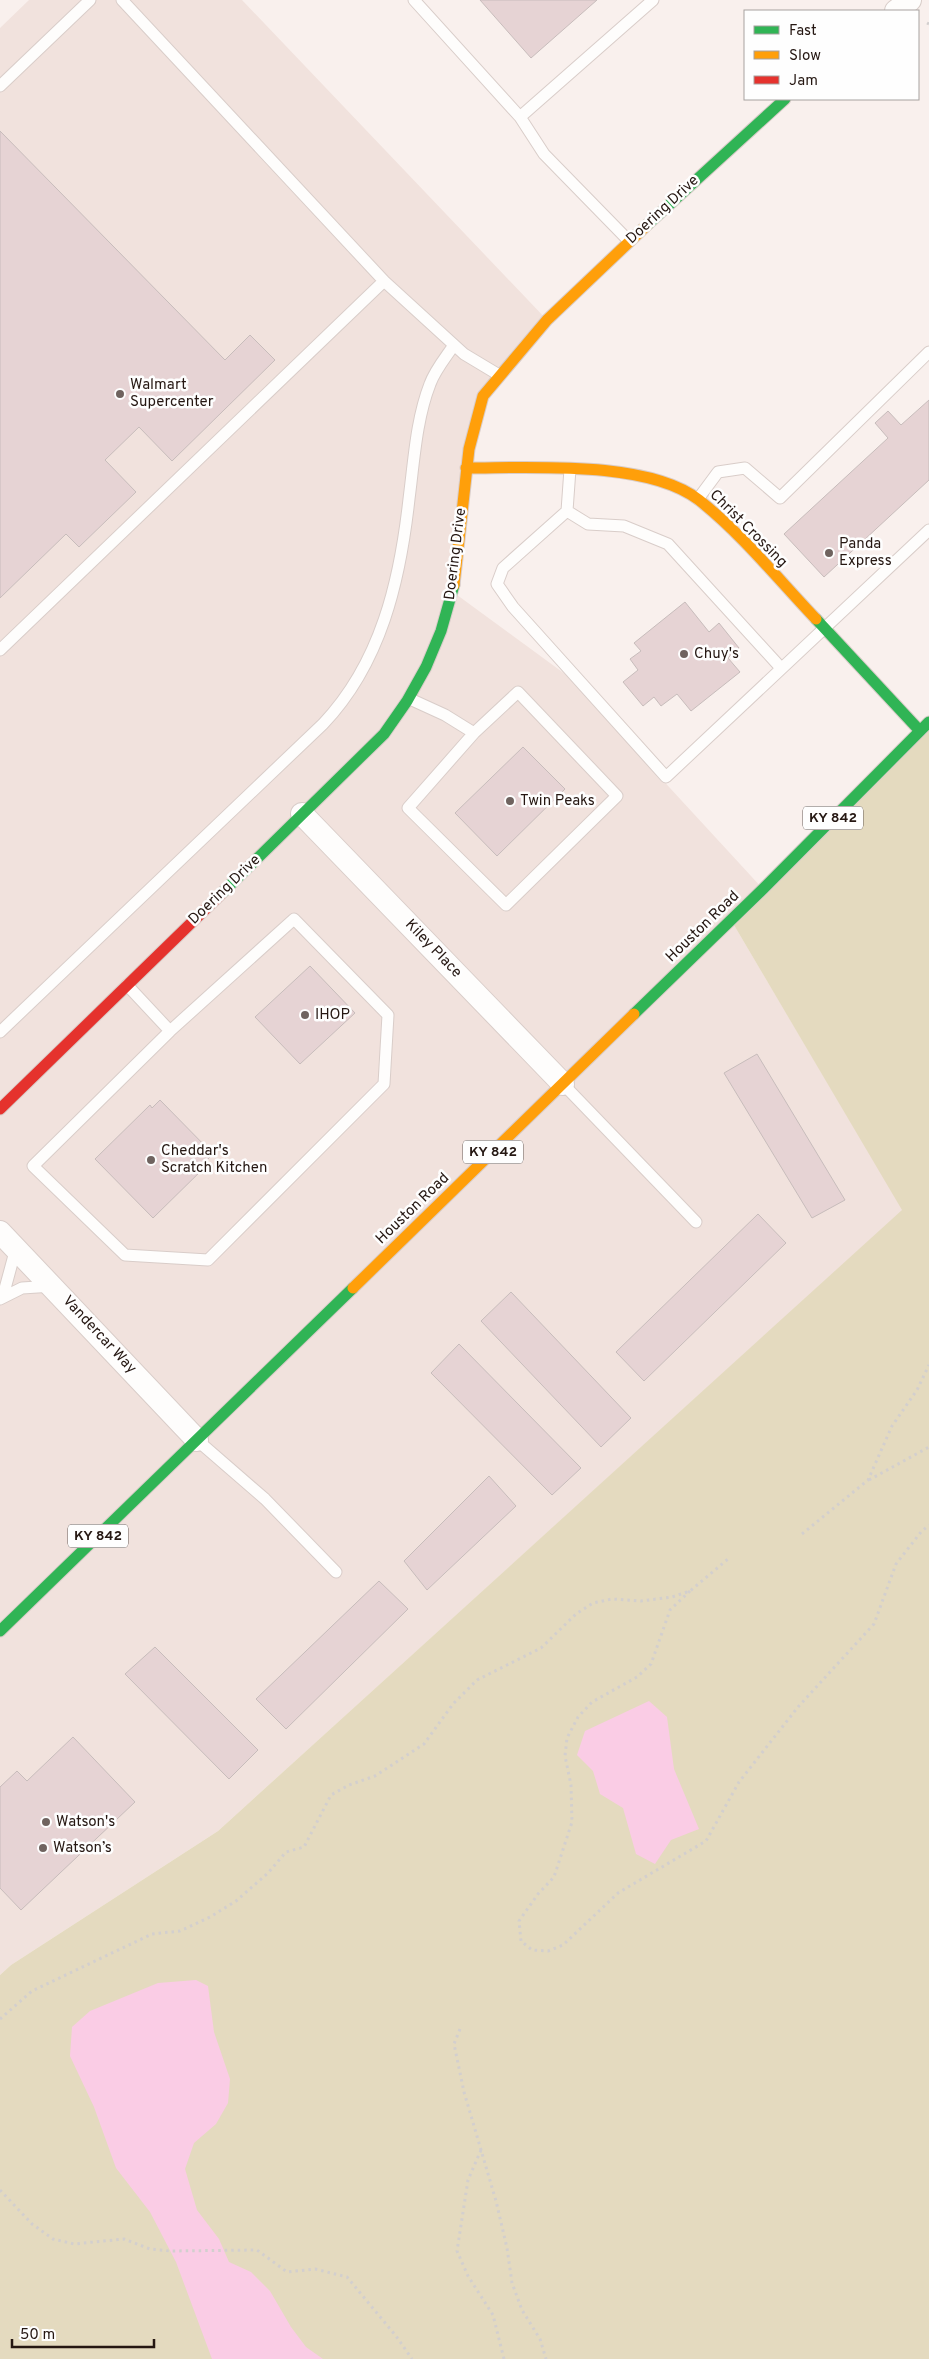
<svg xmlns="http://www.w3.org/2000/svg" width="929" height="2359" viewBox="0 0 929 2359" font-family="Overpass,sans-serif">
	<rect width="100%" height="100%" fill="#f9f0ed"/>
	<path fill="#f1e2dd" d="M29,0H242L547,320L483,396L453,592L565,674L763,889L731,920L903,1210L218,1831L11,1965L0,1975V28Z"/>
	<path fill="#e4dabf" d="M929,722V2359H0V1975L11,1965L218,1831L902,1210L731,920Z"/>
	<path fill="#facce5" d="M649,1701L667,1717L674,1769L699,1829L671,1840L655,1864L636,1854L623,1808L600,1794L593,1771L577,1755L585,1731Z
		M196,1980L208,1986L214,2032L230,2079L228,2103L216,2124L194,2143L185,2169L197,2210L219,2239L229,2262L251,2272L270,2291L291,2327L306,2347L323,2359H212L176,2262L150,2212L116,2168L94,2107L70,2056L72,2027L90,2011L158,1983Z"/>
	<path fill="#e6d3d4" stroke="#c7bcbb" d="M480,0H597L531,58Z
		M0,131L225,360L250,335L275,360L172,461L139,427L105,460L136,492L79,547L66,534L0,598Z
		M929,400V480L824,577L784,534L888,438L875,423L888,411L901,425Z
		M685,602L709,632L719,623L739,648L728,658L740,672L691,711L677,694L661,706L654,697L643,706L623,682L638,670L630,659L641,651L634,643Z
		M523,747L565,789L497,856L455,813Z
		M310,966L355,1013L300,1064L255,1017Z
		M757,1054L845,1200L812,1218L724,1073Z
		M160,1100L213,1154L205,1162L207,1165L153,1218L95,1159L150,1105L152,1108Z
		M758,1214L786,1243L644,1381L616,1352Z
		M511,1292L631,1418L601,1447L481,1321Z
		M459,1344L581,1468L552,1495L431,1373Z
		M489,1476L516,1506L427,1590L404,1561Z
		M379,1581L408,1609L286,1729L256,1699Z
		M155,1647L258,1750L229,1779L125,1674Z
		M73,1737L135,1802L21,1910L0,1888V1787L17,1771L27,1781Z"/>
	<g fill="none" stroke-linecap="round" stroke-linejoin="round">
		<defs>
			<path id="lane" d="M122,0L384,281L464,354L499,375
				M414,0L520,117L544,154L629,241
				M0,86L90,0
				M520,117L653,0
				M698,499L718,472L745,468L780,498L929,352
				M567,511L570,469
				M0,650L384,281
				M781,668L668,544L624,526L588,524L567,511L503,568L497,584L513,607L666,777L929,530
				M518,692L617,796L506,905L408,808L474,733Z
				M410,699L445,715L474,733
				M294,919L388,1015L384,1084L208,1260L125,1255L33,1166L170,1031Z
				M127,985L170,1031
				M0,1032L323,724C381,663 400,581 409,499C414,461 416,420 430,384C435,370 446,357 454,345
				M563,1084L696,1222
				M3,1296L16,1248
				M0,1299L22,1288L53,1286
				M197,1440L265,1499L336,1572"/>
			<path id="street" d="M896,11L910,0
				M302,814L563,1084
				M0,1232L197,1440"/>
			<path id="fast" d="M647,225L785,99
				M816,619L920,731
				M222,893L384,734L407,701L426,667L441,631L454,585
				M634,1014L763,889L929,722
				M0,1631L353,1288"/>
			<path id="slow" d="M466,468C530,468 648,460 699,500C742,534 778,579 816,619
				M454,585L469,449L483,396L547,320L647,225
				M353,1288L634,1014"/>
			<path id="jam" d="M0,1109L222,893"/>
		</defs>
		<use href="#lane" stroke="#d9cdc9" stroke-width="13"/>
		<use href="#street" stroke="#d9cdc9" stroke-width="24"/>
		<use href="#fast" stroke="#d9cdc9" stroke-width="13"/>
		<use href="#slow" stroke="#d9cdc9" stroke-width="13"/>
		<use href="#jam" stroke="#d9cdc9" stroke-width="13"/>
		<path stroke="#d3cfce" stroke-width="3" stroke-dasharray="2.5 4" stroke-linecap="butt" d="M927,23L929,24
			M869,1480L929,1447
			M802,1534L868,1480L892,1426L917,1390L929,1365
			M690,1591L670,1610L651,1664L637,1677L592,1702L578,1717L567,1738L565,1756L571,1785L572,1822L554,1877L538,1894L519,1921L521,1941L532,1950L548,1951L563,1945L618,1893L706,1841L739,1782L798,1707L874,1624L896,1564L921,1532L929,1525
			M0,2019L32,1991L152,1934L180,1931L210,1917L236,1901L268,1873L286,1852L304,1847L331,1795L349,1785L375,1776L424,1744L453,1704L477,1680L541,1648L576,1614L593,1603L612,1599L641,1601L672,1597L690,1591L728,1559
			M460,2029L454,2044L464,2092L496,2201L507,2248L512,2283L522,2310L540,2339L546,2359
			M481,2150L468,2180L457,2251L468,2276L493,2315L504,2359
			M0,2190L32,2224L53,2239L74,2244L124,2239L150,2249L170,2251L257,2250L287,2272L315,2269L347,2277L396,2336L412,2359"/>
		<use href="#lane" stroke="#fefdfc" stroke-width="11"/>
		<use href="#street" stroke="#fefdfc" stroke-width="22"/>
		<use href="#fast" stroke="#30b455" stroke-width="11"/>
		<use href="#slow" stroke="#ff9f0a" stroke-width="11"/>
		<use href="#jam" stroke="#e5322d" stroke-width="11"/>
	</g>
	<g fill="#6f635f" stroke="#fefefe" stroke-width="2">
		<circle cx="120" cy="394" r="5"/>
		<circle cx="829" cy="553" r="5"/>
		<circle cx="684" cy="654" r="5"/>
		<circle cx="510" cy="801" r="5"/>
		<circle cx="305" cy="1015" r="5"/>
		<circle cx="151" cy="1160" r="5"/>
		<circle cx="46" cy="1822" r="5"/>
		<circle cx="43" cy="1848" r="5"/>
	</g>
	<g text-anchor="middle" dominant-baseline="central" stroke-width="5" stroke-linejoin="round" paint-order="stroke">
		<g fill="#fefefe" stroke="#665c59" stroke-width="1">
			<rect x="803" y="806.5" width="60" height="23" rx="4"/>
			<rect x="463" y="1140.5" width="60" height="23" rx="4"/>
			<rect x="68" y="1524.5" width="60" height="23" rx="4"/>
		</g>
		<g font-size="14" font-weight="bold" fill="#251712">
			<text x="833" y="818">KY 842</text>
			<text x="493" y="1152">KY 842</text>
			<text x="98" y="1536">KY 842</text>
		</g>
		<g font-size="15" fill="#251712" stroke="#fefefe">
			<text transform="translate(663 210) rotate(-43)">Doering Drive</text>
			<text transform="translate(748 529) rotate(45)">Christ Crossing</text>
			<text transform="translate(456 554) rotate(-83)">Doering Drive</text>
			<text transform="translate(225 890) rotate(-44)">Doering Drive</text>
			<text transform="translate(703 927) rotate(-44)">Houston Road</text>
			<text transform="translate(433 949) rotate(46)">Kiley Place</text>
			<text transform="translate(413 1209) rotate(-44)">Houston Road</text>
			<text transform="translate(99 1335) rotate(47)">Vandercar Way</text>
		</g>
		<g font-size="15" fill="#251712" stroke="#fefefe" text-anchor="start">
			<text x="130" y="385">Walmart<tspan x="130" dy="17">Supercenter</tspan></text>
			<text x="839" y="544">Panda<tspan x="839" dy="17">Express</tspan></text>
			<text x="694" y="654">Chuy's</text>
			<text x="520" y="801">Twin Peaks</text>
			<text x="315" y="1015">IHOP</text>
			<text x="161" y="1151">Cheddar's<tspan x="161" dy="17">Scratch Kitchen</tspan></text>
			<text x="56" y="1822">Watson's</text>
			<text x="53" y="1848">Watson’s</text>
		</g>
	</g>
	<rect x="744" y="10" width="175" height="90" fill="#fefefe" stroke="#a7a2a0"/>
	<rect x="754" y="26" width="25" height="8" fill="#30b455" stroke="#a7a2a0"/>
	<text x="789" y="35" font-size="15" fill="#251712">Fast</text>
	<rect x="754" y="51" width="25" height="8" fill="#ff9f0a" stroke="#a7a2a0"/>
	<text x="789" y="60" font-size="15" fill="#251712">Slow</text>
	<rect x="754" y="76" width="25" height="8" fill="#e5322d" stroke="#a7a2a0"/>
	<text x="789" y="85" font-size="15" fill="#251712">Jam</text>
	<path d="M12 2339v8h142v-8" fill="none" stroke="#251712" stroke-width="2.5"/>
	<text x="20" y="2339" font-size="15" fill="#251712" stroke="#fefefe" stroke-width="4" paint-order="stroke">50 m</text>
</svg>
